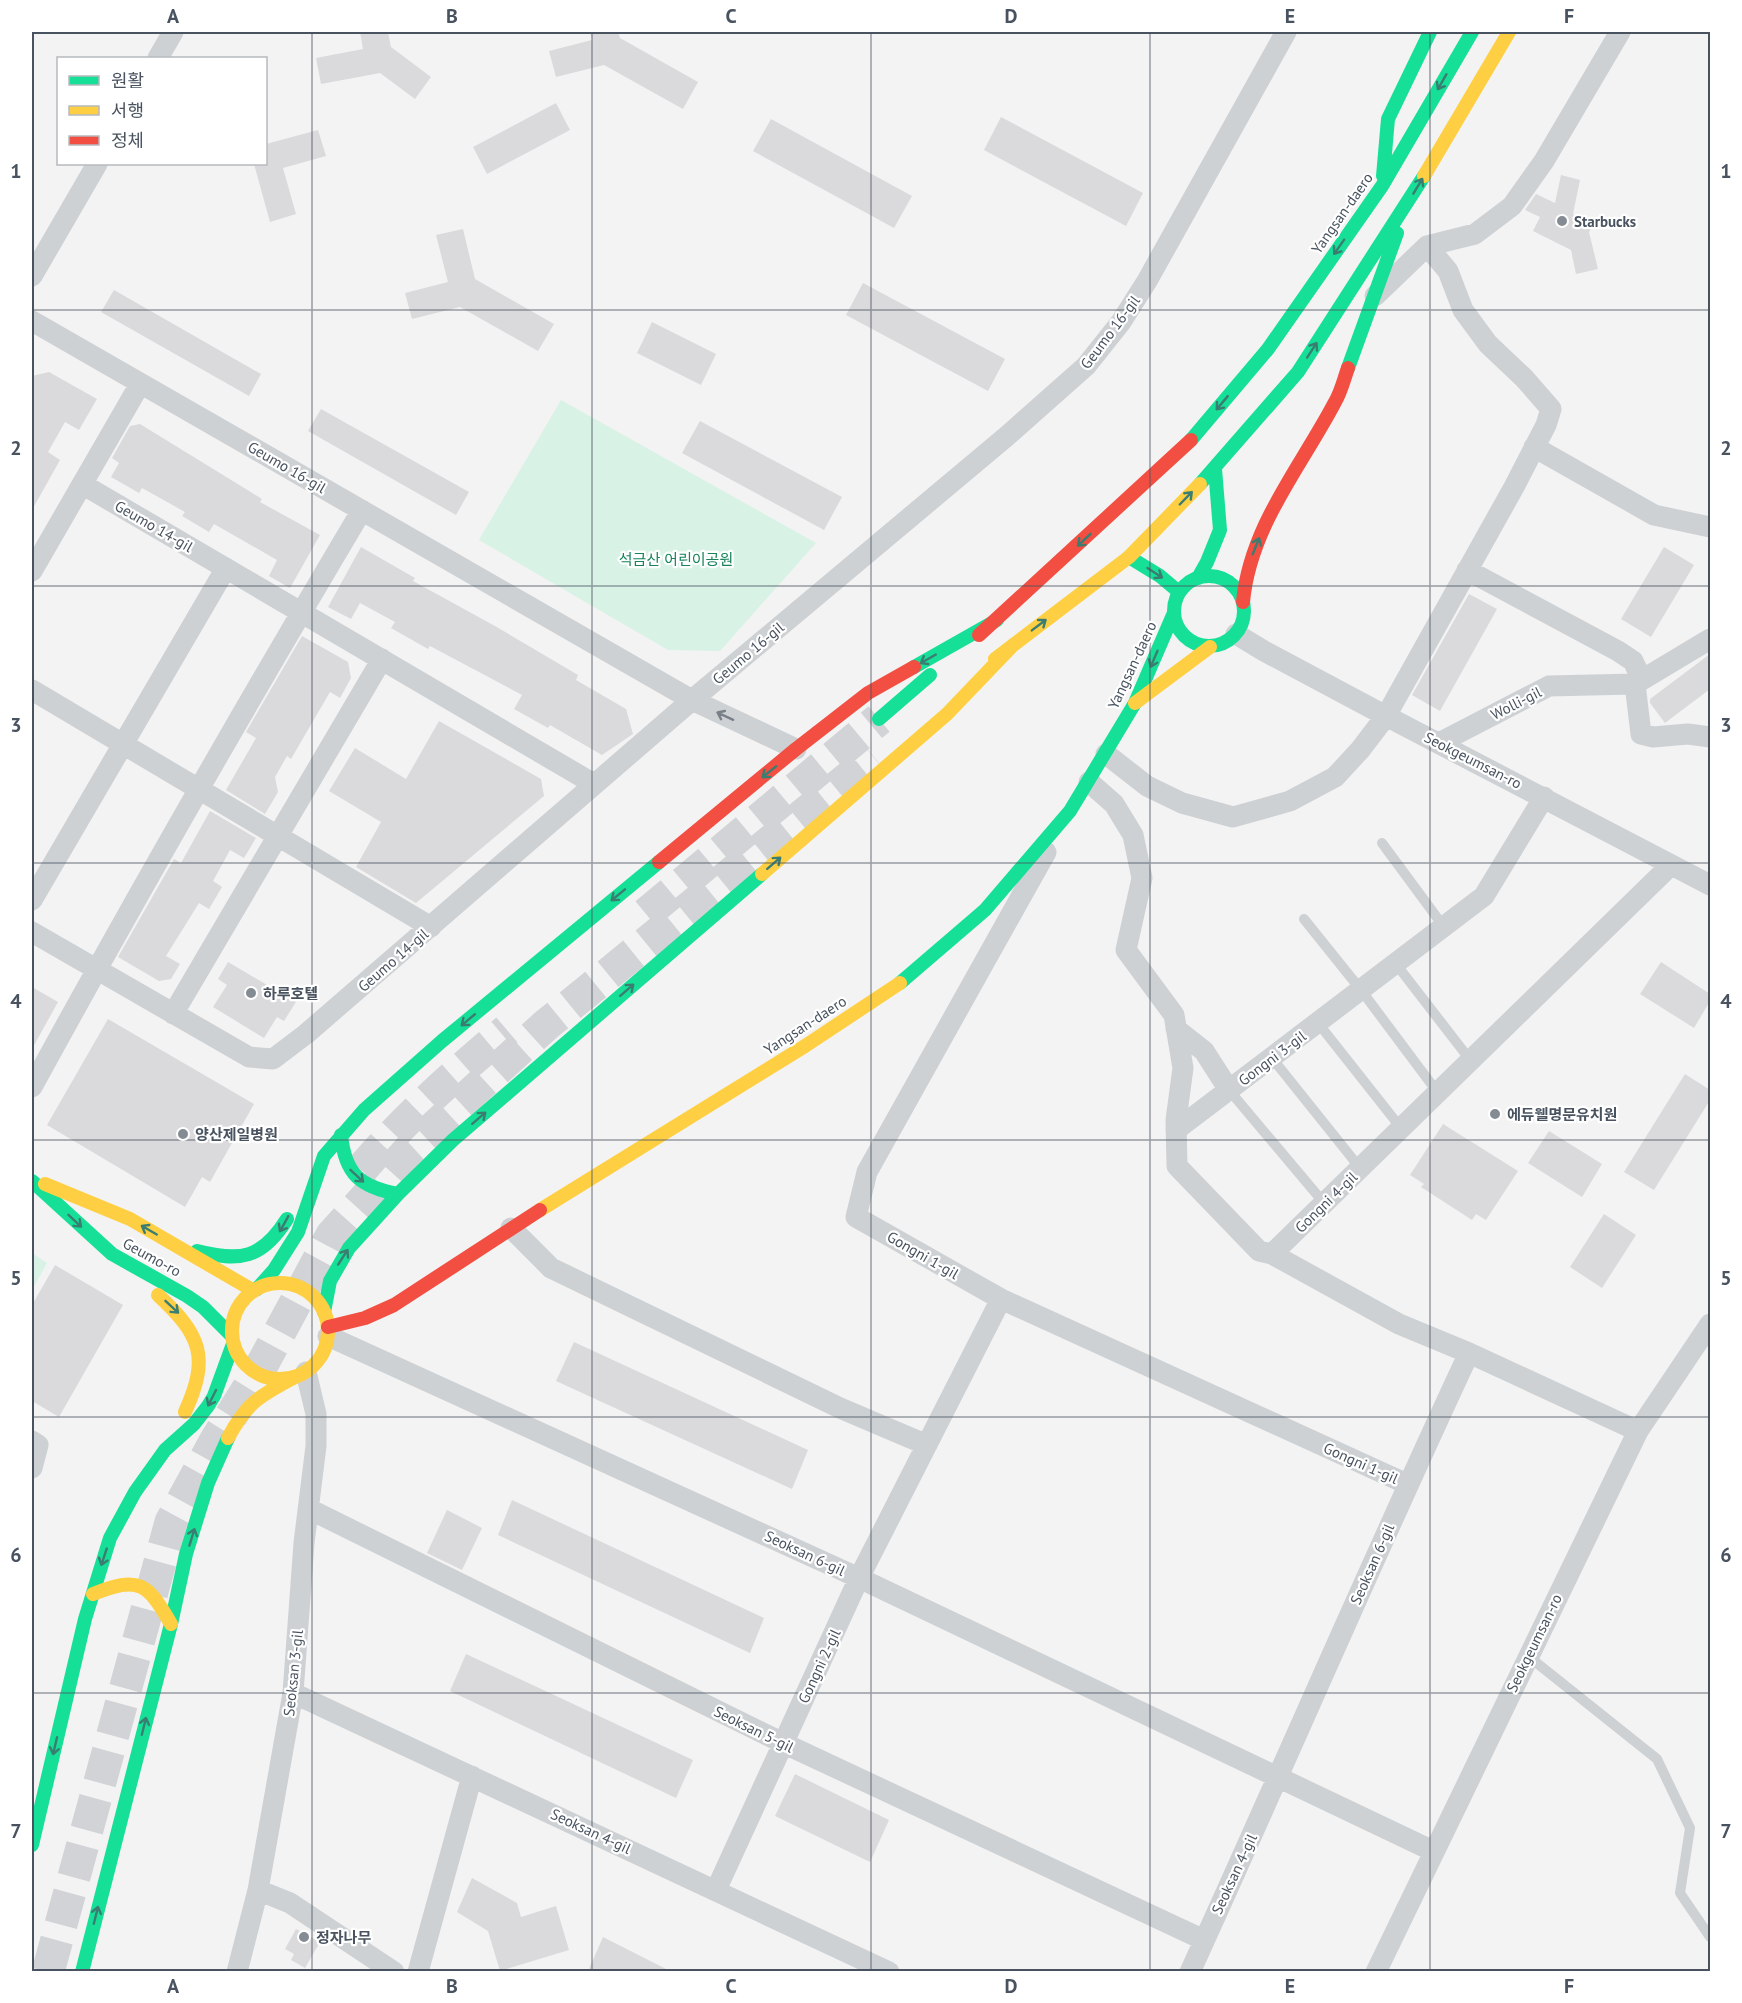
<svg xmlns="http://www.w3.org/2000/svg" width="1742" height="2003" viewBox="0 0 1742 2003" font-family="'PT Sans','Noto Sans KR',sans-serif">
	<rect width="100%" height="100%" fill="#f3f3f3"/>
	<path fill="#d8f2e5" d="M561,400L816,543L720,651L668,650L479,540Z
		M32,1253L47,1263L32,1290Z"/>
	<path fill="#dadadc" d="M360,32H388L391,47L431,77L415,99L380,73L321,84L316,58L363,49Z
		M590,32H618L620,38L698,82L683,109L604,65L556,77L549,51L592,40Z
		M556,103L570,130L487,174L473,147Z
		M1001,117L1143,193L1126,226L984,150Z
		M771,119L912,196L894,228L753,151Z
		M318,130L326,156L283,168L296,214L270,222L254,164H266V144Z
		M1561,175L1580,180L1573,214L1593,226L1589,232L1598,269L1576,274L1571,250L1533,231L1540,217L1525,210L1536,194L1555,203Z
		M463,229L475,279L554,324L538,351L460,307L412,319L405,293L448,282L436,235Z
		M863,283L1005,359L988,391L846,315Z
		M114,290L261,374L249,396L101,312Z
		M652,322L716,354L701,385L637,353Z
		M49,372L97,399L79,430L65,422L48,452L60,460L32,510V376Z
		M321,409L469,492L456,515L308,431Z
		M700,421L842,497L824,530L682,453Z
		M140,424L262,499L260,502L320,535L290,588L269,576L277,560L214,524L209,532L182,516L185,512L142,488L139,493L111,477L119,463L112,458L130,426Z
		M361,547L415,578L413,581L495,626L578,675L576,680L626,709L633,734L602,755L550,725L548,728L514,709L522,695L430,646L428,649L391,628L395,622L360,603L351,619L328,607Z
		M1664,547L1694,565L1651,637L1621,619Z
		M1469,594L1497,609L1440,711L1412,695Z
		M302,636L348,662L351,678L340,698L330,692L291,759L287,756L275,777L278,792L265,814L226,790L256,738L246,732Z
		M1710,654V689L1665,723L1650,703V699Z
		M439,721L541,779L544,796L416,903L356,867L381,822L329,791L355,748L406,779Z
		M210,811L256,838L244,858L230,850L213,881L222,887L209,909L199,903L166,956L180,964L171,979L159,981L118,957L174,859L181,863Z
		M228,962L296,1002L284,1021L277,1017L264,1038L213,1007L227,985L218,979Z
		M1661,962L1710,994V1001L1694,1028L1640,994Z
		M32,987L58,1002L32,1049Z
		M108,1019L254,1104L210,1182L202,1177L185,1207L47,1125Z
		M1685,1074L1710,1090V1100L1654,1190L1624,1172Z
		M1443,1124L1518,1171L1486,1220L1476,1214L1472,1220L1421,1187L1424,1184L1410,1175Z
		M1549,1131L1602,1164L1582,1197L1528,1163Z
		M1604,1214L1636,1235L1602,1288L1570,1267Z
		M55,1265L123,1305L59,1417L32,1401V1305Z
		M574,1342L808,1450L792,1489L556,1381Z
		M512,1500L764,1618L750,1653L498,1535Z
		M447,1510L482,1528L462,1570L427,1553Z
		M466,1654L693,1760L676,1798L450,1691Z
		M795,1774L889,1820L870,1862L775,1816Z
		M472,1878L517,1903L521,1917L556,1906L569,1950L500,1971L488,1931L457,1912Z
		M296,1929L320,1942L305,1968L291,1960L294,1954L285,1949Z
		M603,1937L670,1971H588Z"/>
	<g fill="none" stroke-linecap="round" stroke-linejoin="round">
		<path stroke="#d1d3d6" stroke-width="33" stroke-dasharray="33 16" stroke-linecap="butt" d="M646,914L879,719
			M361,1170C405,1118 455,1074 507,1030
			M48,1972L171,1522L216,1440L256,1376L332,1235L409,1150L546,1025L874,757"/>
		<path stroke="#ced1d4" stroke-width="10" d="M1382,843L1444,927
			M1304,919L1361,990L1438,1093
			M1396,964L1471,1061
			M1318,1023L1401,1128
			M1272,1058L1360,1168
			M1229,1090L1324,1203
			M1528,1656L1657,1759L1690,1828L1680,1893L1710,1937"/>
		<path stroke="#ced1d4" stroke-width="21" d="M158,58L173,32
			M32,276L97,164
			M1375,296L1427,246L1475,234L1512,206L1544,161L1620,32
			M32,321L692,700L796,749
			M1534,447L1654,515L1710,527
			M82,484L594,784
			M1467,570L1618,651L1633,661L1642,680
			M32,571L140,384
			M1236,634L1264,651L1386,716L1710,885
			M1635,684L1641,734L1653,737L1688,734L1710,737
			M32,690L431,927
			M1439,743L1549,686L1635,684L1710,639
			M1106,754L1147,786L1182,803L1233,817L1290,801L1335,777L1360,750L1386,716L1514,487L1546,425L1551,409L1524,378L1488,344L1463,310L1448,271L1427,246
			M1089,782L1114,804L1133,835L1142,878L1126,950L1174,1015L1183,1068L1176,1120L1177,1166L1259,1251L1272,1254L1399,1324L1469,1353L1638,1431
			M1046,852L867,1172L856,1217L1001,1299L1407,1484
			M32,900L226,568
			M32,932L249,1057L273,1059L306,1034L692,700L1007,436L1086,366L1121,322L1147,281L1286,32
			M173,1014L382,659
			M1176,1029L1204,1051L1229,1090
			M32,1087C138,893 249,700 362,510
			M1176,1130L1484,896L1544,797
			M511,1228L551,1268L840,1408L927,1445
			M1272,1254L1671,865
			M328,1336L859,1578L1433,1851
			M32,1441L38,1445L32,1468
			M309,1509L783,1743L1204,1940
			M293,1693L889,1972
			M258,1890L290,1903L394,1972
			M716,1890L859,1578L1001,1299
			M237,1972L258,1890L293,1693L304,1543L316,1446V1414L306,1372
			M418,1972L472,1776
			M1190,1972C1284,1766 1373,1558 1469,1353
			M1376,1972L1638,1431L1710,1324"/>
		<path stroke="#16e098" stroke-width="14" d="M1383,176L1388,119L1430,32
			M1348,368L1397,233
			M1191,440L1268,349L1382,186L1472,32
			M1200,484L1298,372L1424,176
			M1129,557L1160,576L1179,592
			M1174 611a35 35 0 1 1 70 0a35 35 0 1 1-70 0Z
			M1198,578L1207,562L1220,530L1215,469
			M914,667L997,620
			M879,719L930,675
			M900,983L985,910L1070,811L1135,703L1173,615
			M341,1135C345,1174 360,1187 398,1194
			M32,1181L112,1254L187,1296L203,1307L232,1336
			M197,1251C240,1262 262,1259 287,1219
			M257,1289L274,1270L298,1232L324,1156L364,1110L442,1041L659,862
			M324,1312L330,1281L349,1248L398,1194L453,1140L762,874
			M32,1845L85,1619L110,1538L135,1492L165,1450L194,1424L208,1406L214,1396L233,1344
			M82,1972L171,1624L186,1554L208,1483L228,1438"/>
		<path stroke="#ffcf43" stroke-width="14" d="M1424,176L1509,32
			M995,659L1129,557L1200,484
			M1135,703L1210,647
			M762,874L947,714L1013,645
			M45,1184L130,1219L254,1291
			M540,1210L805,1046L900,983
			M232 1331a48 48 0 1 1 96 0a48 48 0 1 1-96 0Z
			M158,1295C201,1335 210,1357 185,1412
			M228,1438C248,1401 260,1396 295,1377
			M93,1594C139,1576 147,1582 171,1624"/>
		<path stroke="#f24e42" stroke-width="14" d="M1243,602C1250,526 1301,467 1335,402C1341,392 1344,379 1348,368
			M979,635L1191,440
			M659,862L796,749L868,693L914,667
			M328,1327L365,1318L394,1305L540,1210"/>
	</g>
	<defs><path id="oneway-shaft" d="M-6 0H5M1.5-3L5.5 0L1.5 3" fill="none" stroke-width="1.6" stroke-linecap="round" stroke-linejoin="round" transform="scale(1.5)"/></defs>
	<g stroke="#3a7d71">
		<use href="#oneway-shaft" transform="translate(1442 82) rotate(120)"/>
		<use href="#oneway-shaft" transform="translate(1418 186) rotate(-59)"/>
		<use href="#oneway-shaft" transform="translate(1339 247) rotate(125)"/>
		<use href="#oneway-shaft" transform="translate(1312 350) rotate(-57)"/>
		<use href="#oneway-shaft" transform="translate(1222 403) rotate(130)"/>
		<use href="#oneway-shaft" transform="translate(1186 498) rotate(-46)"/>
		<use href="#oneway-shaft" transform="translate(1084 540) rotate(137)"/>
		<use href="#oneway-shaft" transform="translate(1256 546) rotate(-68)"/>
		<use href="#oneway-shaft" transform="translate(1155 573) rotate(33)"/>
		<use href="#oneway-shaft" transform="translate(1039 625) rotate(-37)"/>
		<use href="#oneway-shaft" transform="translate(928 659) rotate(150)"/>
		<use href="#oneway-shaft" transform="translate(1154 659) rotate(113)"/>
		<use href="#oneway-shaft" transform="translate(769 772) rotate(141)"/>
		<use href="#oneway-shaft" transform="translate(774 863) rotate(-41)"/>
		<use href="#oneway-shaft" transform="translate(618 895) rotate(141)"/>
		<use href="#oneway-shaft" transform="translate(627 990) rotate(-41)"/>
		<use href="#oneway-shaft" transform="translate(468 1020) rotate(140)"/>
		<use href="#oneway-shaft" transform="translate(479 1118) rotate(-41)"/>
		<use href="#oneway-shaft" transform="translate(357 1176) rotate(43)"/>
		<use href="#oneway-shaft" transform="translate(75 1221) rotate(43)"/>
		<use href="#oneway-shaft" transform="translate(284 1224) rotate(119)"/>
		<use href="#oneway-shaft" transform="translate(149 1230) rotate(-150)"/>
		<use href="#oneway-shaft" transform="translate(343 1257) rotate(-57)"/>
		<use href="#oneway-shaft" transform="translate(172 1307) rotate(43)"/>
		<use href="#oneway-shaft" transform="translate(212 1398) rotate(117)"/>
		<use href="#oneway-shaft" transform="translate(192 1537) rotate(-73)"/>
		<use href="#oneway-shaft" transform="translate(104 1557) rotate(108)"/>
		<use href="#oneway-shaft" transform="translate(144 1726) rotate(-76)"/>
		<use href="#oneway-shaft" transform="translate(55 1746) rotate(103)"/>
		<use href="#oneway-shaft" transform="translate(96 1915) rotate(-76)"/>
	</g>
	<use stroke="#787f89" href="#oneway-shaft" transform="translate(725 716) rotate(-155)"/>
	<path fill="none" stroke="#495360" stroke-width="1.5" stroke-opacity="0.55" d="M312,32V1972M592,32V1972M871,32V1972M1150,32V1972M1430,32V1972M32,310H1710M32,586H1710M32,863H1710M32,1140H1710M32,1417H1710M32,1693H1710"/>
	<g fill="#848b93" stroke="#fff" stroke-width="2">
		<circle cx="1562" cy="221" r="6"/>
		<circle cx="251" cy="993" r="6"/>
		<circle cx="1495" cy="1114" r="6"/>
		<circle cx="183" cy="1134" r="6"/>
		<circle cx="304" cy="1937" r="6"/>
	</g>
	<g text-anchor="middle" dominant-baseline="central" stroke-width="4.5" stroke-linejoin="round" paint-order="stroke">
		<g font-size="15" fill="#495360" stroke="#fff">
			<text transform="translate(1342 213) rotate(-55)">Yangsan-daero</text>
			<text transform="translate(1110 332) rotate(-53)">Geumo 16-gil</text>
			<text transform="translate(287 467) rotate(30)">Geumo 16-gil</text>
			<text transform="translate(154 526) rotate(30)">Geumo 14-gil</text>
			<text transform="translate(748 653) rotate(-40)">Geumo 16-gil</text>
			<text transform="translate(1132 665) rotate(-65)">Yangsan-daero</text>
			<text transform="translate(1516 703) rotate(-27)">Wolli-gil</text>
			<text transform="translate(1473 760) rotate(27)">Seokgeumsan-ro</text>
			<text transform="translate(393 960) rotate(-41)">Geumo 14-gil</text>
			<text transform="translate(805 1025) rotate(-33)">Yangsan-daero</text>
			<text transform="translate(1272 1058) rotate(-37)">Gongni 3-gil</text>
			<text transform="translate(1326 1202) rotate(-44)">Gongni 4-gil</text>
			<text transform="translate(923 1255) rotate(30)">Gongni 1-gil</text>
			<text transform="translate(152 1257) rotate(29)">Geumo-ro</text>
			<text transform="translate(1361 1463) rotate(24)">Gongni 1-gil</text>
			<text transform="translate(805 1553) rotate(25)">Seoksan 6-gil</text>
			<text transform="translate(1372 1564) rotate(-66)">Seoksan 6-gil</text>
			<text transform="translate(1534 1643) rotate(-64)">Seokgeumsan-ro</text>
			<text transform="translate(819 1666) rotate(-65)">Gongni 2-gil</text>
			<text transform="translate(293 1673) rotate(-84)">Seoksan 3-gil</text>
			<text transform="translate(754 1729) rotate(26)">Seoksan 5-gil</text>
			<text transform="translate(591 1831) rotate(25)">Seoksan 4-gil</text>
			<text transform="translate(1234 1874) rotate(-65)">Seoksan 4-gil</text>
		</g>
		<g font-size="15" font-weight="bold" fill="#495360" stroke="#fff" text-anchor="start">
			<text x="1574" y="221">Starbucks</text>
			<text x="263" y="993">하루호텔</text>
			<text x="1507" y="1114">에듀웰명문유치원</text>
			<text x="195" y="1134">양산제일병원</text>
			<text x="316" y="1937">정자나무</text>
		</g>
		<g font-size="15" fill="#178459" stroke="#fff">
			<text x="676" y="559">석금산 어린이공원</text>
		</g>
	</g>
	<rect width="1742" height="2003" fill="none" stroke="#ffffff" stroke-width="66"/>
	<rect x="57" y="57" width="210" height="108" fill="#ffffff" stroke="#b6babf" stroke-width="1.5"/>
	<rect x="69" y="76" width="30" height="9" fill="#16e098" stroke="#b6babf" stroke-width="1.5"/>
	<text x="111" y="87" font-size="18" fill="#495360">원활</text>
	<rect x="69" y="106" width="30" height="9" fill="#ffcf43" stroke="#b6babf" stroke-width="1.5"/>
	<text x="111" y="117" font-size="18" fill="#495360">서행</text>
	<rect x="69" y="136" width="30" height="9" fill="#f24e42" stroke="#b6babf" stroke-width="1.5"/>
	<text x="111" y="147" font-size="18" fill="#495360">정체</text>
	<rect x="33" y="33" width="1676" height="1937" fill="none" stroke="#495360" stroke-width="2"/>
	<g font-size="20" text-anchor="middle" font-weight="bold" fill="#495360">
		<text x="173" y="23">A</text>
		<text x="452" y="23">B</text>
		<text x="731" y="23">C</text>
		<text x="1011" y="23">D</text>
		<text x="1290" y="23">E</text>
		<text x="1569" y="23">F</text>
		<text x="16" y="178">1</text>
		<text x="1726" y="178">1</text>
		<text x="16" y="455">2</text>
		<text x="1726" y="455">2</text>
		<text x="16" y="732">3</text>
		<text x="1726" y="732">3</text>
		<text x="16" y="1008">4</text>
		<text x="1726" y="1008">4</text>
		<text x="16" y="1285">5</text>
		<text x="1726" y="1285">5</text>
		<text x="16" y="1562">6</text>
		<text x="1726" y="1562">6</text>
		<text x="16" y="1838">7</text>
		<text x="1726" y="1838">7</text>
		<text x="173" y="1993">A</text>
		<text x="452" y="1993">B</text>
		<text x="731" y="1993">C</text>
		<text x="1011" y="1993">D</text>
		<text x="1290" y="1993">E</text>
		<text x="1569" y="1993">F</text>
	</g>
</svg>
